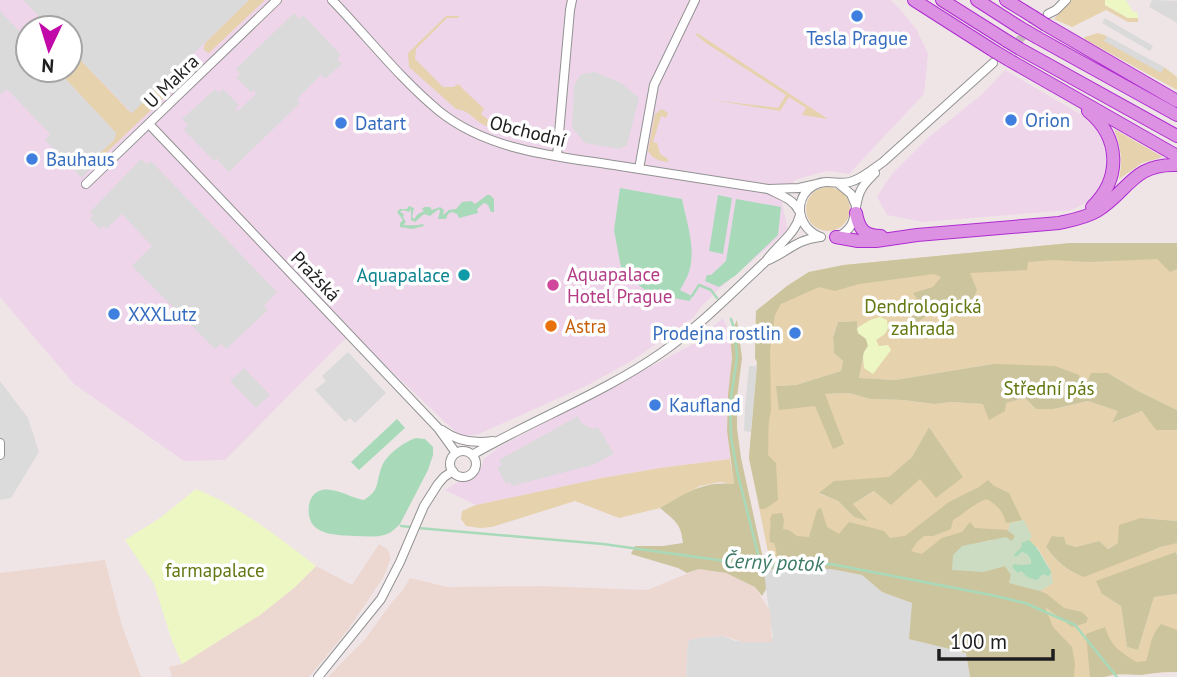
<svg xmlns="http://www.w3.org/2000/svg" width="1177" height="677" viewBox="0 0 1177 677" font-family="'PT Sans',sans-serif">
	<rect width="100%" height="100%" fill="#efe5e7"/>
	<path fill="#dcdbdc" d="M0,381L28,418L39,452L11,498L0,500Z
		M763,569H831L862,575L882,592L912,603L966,653L970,677H686L687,648L689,640L703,637L723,636L735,641L773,638Z"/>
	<path fill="#efd5ea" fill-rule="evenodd" d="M0,0H890L899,8L917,30L928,54L924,94L849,174L828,171L819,173L795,180L782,203L788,230L720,288L701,307L693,318L633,360L588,385L479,434L461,437L351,333L225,460L184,461L74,384L0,297ZM28,28H70V70H28Z
		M1005,70L1080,114L1096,129L1102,139L1107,161L1106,172L1096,193L1089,201L1072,210L923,222L887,215L877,197L891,175L929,137L981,95Z
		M723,318L730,335L732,358L728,394L727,431L730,459L660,468L602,478L476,505L445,490L459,481L473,480L480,471L484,459L499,447L693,344Z"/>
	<path fill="#edd7d1" d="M379,544L387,549L390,555V560L383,578L347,631L309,677H172L169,667L182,664L260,615L294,588L316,566L352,585Z
		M105,560L122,626L141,677H0V573Z
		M699,569L726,573L755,587L770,611L772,642H743L723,636L703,637L689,640L687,648L686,677H328L366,638L392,602L402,591L410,578L447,587L541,586L647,590Z"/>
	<path fill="#e6d2ad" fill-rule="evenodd" d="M249,0H265L209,53L204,50V46L206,42Z
		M1070,0H1105V5L1128,18H1138V22H1128L1106,10L1072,27L1054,19Z
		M446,16H460L457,18H447L416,49L415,59L443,87H454L458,84L484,109L481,114L498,128L526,131L538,139V140C520,137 501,133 484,125C474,120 469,110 456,109L409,67L408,53Z
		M697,33L828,119L802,115L806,108L789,97L780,111L712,100L778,108L786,95L706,43L696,35Z
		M1098,33L1107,36L1105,41L1161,72L1164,67L1177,77V90L1084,39L1085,37Z
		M70,49L131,113L165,81L172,80L176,86L103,156L99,154L114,140L116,133L57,70H70Z
		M662,109L668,113L666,118L661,116L653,142L657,143L660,154L668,159V162C659,161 653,159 648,151L655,114Z
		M1114,129L1163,157L1142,163L1119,179C1123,161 1121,146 1114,129Z
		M806 209a22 22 0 1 1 44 0a22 22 0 1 1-44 0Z
		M1071,243H1177V410L1138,391L1108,373L1087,385L993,364L895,380L859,378L864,352L858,333L857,321L838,322L833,336L834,353L843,361L841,371L796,385L777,386L815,406L837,426L824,394L849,393L870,399L904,400L934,404L951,402L983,404L1005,403L1025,398L1036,409H1055L1088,401L1119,411L1113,423L1142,411L1157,430H1177V521L1141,518L1118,543L1107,549L1099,541L1076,547L1066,544L1063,537L1053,536L1046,547C1055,560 1064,568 1078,575L1177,542V555L1176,552L1102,594L1121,606L1127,647L1138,650L1154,597L1177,594V672L1122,674L1104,677H1064L947,580L770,562L749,458L757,362L755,358L756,311L787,286L809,272L844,265ZM929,427L963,477L920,479L875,491L853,504L867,520L854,517L838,501L820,494L834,481L889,478L912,457ZM1037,547L1051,571L1014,555Z
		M730,459L734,484L720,482L700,486L660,508L619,518L575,501L492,527L480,528L466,526L461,519L462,511L476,505L602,478L660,468Z"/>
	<path fill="#ccc49c" d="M1071,243H1177V269L1170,272L1157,259L1089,262L1053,260L1028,262L1027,270L970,273L977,290L967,312C962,311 955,309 950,308C930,307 916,326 901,335L904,325L908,324L914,312L921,305L913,293L933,287L941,277L934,274L859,284L835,291L819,287L781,304L775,315L770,350L771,411C767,424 769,441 768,455L776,463L778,500L765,509H760L749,458L757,362L755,358L756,311L787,286L809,272L844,265Z
		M737,320L742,358L737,397V428L741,458L764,563L777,561L776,549L774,543L770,542C768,534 772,527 770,519L772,514L782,513L784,520L783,529L789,530L797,536L809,537L817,510L821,508L827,527L839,534L849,522L884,531L890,538L905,536L949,502L979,487L988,480L994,486L1009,493L1022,520L1006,523C1003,511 998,506 987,499C974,503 965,513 953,520L951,529L933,536H924L917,542L911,551L922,554L942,538L962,532L970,522L975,528L1008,530L1015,536L1012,542L989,540L979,543L983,572L1005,566L1011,575L1009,583L1040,591L1047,594L1064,608L1082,612L1088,618L1086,623L1072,627L1045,607L1053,627L1072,647L1075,664L1074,677H970L966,653L909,639L912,603L882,592L862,575L831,569H764L766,589L762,596L755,587L726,573L699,569L687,573L678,568L631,554L635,546H663L683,543C681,523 675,521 660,508C687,493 702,481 734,484L727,431L728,394L732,358L730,335Z
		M857,321L858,333L866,339L868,346L864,352L859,378L895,380L993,364L1055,366L1079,375L1081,385H1086L1091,373H1108L1138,391L1177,410V430H1156L1142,411L1112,423L1118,411L1088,401L1054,409H1036L1025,398L1006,403L1005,411L989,420L983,404L951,402L934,404L904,400L870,399L849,393L825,394L844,444L833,449L815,406L779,410L776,386L796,385L841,371L843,361L834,353L833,337L838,322Z
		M929,427L963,477L936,498L920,479L891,505L874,491L853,504L868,521L854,517L838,501L819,493L834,481L889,477L912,457Z
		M1141,518L1177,521V543L1161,547L1084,577C1067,571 1056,561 1046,547L1052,536L1064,537L1066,544L1076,547L1099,541L1108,549L1118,543L1119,525Z
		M1176,552L1177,555V594L1154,597L1138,650L1127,647L1121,606L1102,594L1096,581Z
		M1161,624L1177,630V672H1163L1141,675L1114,674L1104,677H1090L1086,634L1105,627C1111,647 1120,651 1136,662L1146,661C1152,645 1149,638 1161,624Z"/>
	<path fill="#cbdcc3" d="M1024,520L1032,537L1029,540L1021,543L1022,546L1017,550L1028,555L1031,560V564L1022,565L1017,564L1021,571L1050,575L1051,571L1053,583L1040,591L1009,583L1011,575L1005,566L983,572L952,570L953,555L962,546L1006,537L1012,541L1015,536L1008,531L1010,523Z"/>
	<path fill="#ecf7c4" d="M1105,0H1126L1133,12H1137L1138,18H1128L1105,5Z
		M880,317L887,320L888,328L885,334L876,340L879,346L888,345L891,350L873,374L864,368L863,357L864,352L868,346L866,339L858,333L857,328L870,320Z
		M196,489C241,507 278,537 316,566L294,588L260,615L182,664L172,641L154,584L125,540L160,518Z"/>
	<path fill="#dadada" d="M23,0H249L132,113L70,49V28H50Z
		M1152,0L1177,1V23L1149,7Z
		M0,11L28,40V70H57L116,133L114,140L99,154L103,156L82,178L45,140L50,134L7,89L1,94L0,93Z
		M294,13L299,19L303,15L338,52L341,55L337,59L342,64L325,79L321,75L297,99L300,103L229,172L219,162V158L214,161L184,130L188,125L182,119L215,89L219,93L223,89L239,105L235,109L238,111L256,94L254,90L251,93L236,77L240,74L236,69Z
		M1105,18L1153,46L1150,51L1102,23Z
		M1107,36L1164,67L1161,73L1104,41Z
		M595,72L621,83L639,98L627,145L620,149L585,143L572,128L574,86L581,74Z
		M141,159L147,164L151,161L277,292L264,306L268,310L226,349L221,344L215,349L132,266L152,246L122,214L106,229L103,226L99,229L90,219L93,216L90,212Z
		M348,352L386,393L355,423L350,418L345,422L315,390L326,381L322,376Z
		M749,366H757L751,432L744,431L745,408Z
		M244,368L270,395L256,408L230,381Z
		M578,416L581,423L593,429L598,427L614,454L593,465L573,470L512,486L510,482L506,484L497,468L502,465L499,460Z"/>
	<path fill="#a8daba" d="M620,188L682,199C686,219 694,242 691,263C690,273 685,281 680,290L692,296L690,301L651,294L622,273L614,230Z
		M487,195H490L494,199V212H491L488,205L484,203L477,209L478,213L459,218L457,214L452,212L448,214L446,219H438L440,211L439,209L430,216L424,214L415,222L411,220V209L409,212L403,210L400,212L404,214L403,217L406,222L403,225C410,225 416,226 423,224L424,226L412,229L400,227V223L403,220L397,212L400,209H407L409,206L414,208L412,217L414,219L418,214L424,211L422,209L424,207H430L432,210L440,207L444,210L443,215L449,210L456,209L462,202L471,201L475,204Z
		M718,195L732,198L723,254L709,251Z
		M736,199L781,207L778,235L736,275L719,287L705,281L707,275H711L726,261Z
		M397,419L405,428L359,470L351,462Z
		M416,438L425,439L433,447V455L428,470L400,524C396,528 392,532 387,534C377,538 365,536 354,536C333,535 305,535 309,505C310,498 314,492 322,490C335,487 351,498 364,500C381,489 375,483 382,466C387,454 404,442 416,438Z
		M1029,540C1040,549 1043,560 1051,571L1050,575L1048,576L1043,574L1037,580L1027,577L1021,571L1018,573L1012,567L1014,564L1022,565L1031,564V560L1028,555L1022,552L1016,557L1014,555L1022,546L1021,543Z"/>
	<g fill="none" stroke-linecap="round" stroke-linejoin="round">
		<path stroke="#a8daba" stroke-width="2.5" d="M692,296L699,285L711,290L717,298
			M731,319L735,331L737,358L730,405L731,436L737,471L761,566
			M401,526L411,527
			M418,528L603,544L761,566L831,564L991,595L1025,603L1075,625L1117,677"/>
		<path stroke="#c5bdbf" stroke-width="8" stroke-dasharray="8 4" stroke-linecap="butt" d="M1000,57L1048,14"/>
		<defs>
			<path id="minor" d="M332,0C367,36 399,78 439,111C490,152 558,156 620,166C669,174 719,181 768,189L799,188L817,184
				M1048,14L1056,10L1066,0
				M149,124L438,428L456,453
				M557,156L570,10L572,0
				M639,169L654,85L695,0
				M86,184L277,0
				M839,184L851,194L856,206
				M770,190C782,196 793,199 799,211
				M821,237C799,230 791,200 813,186C825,178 837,185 850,182C862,179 873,169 883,162L993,63
				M837,237C860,226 852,211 860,192C863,184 869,179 875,173
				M766,261C789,252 794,240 820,237
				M442,430C457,441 474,444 493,441
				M0,443V455
				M450 464a13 13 0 1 1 26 0a13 13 0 1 1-26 0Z
				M472,455C534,419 602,394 661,353C700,326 732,293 766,261C778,244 795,235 800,215
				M318,677L381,599L400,562L424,506L438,484L444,477L453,471"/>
			<path id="highway" d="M914,0L994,51
				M942,0L1007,41
				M977,0L1019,27
				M1006,0L1032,16
				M1046,25L1177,101
				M1038,38L1177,115
				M1020,49L1177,136
				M1009,60L1177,156
				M1088,111C1120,137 1122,178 1092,207
				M856,213C859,229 864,236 881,236
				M836,237L858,241H876L917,235L1059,223C1072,220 1085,218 1097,211C1128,192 1133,163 1177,165"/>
		</defs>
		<use href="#minor" stroke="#929292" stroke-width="10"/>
		<use href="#highway" stroke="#ae2dd1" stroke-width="14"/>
		<use href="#minor" stroke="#fff" stroke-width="8"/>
		<use href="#highway" stroke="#dd91e2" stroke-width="12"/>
		<defs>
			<path id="highway-bridge" d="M1032,16L1046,25
				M1019,27L1038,38
				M1007,41L1020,49
				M994,51L1009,60"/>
		</defs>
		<use href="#highway-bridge" stroke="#ae2dd1" stroke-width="14" stroke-linecap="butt"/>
		<use href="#highway-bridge" stroke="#dd91e2" stroke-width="12"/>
	</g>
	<g fill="#3f7fe0" stroke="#fff" stroke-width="2.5">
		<circle cx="857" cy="16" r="7"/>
		<circle cx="1011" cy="120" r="7"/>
		<circle cx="341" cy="123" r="7"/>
		<circle cx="32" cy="159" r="7"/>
		<circle cx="114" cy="314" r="7"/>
		<circle cx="795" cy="333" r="7"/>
		<circle cx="655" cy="405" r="7"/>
	</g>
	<circle fill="#0f9aa8" stroke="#fff" stroke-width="2.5" cx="464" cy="275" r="7"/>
	<circle fill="#d1479c" stroke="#fff" stroke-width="2.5" cx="553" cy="285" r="7"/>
	<circle fill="#e8710a" stroke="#fff" stroke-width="2.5" cx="551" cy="326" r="7"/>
	<g text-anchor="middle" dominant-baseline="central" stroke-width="7" stroke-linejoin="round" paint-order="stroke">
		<g font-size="19" fill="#366cbe" stroke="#fff" text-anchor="start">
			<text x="857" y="38" text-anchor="middle">Tesla Prague</text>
			<text x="1025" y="120">Orion</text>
			<text x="355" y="123">Datart</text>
			<text x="46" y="159">Bauhaus</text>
			<text x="128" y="314">XXXLutz</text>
			<text x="781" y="333" text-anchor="end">Prodejna rostlin</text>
			<text x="669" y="405">Kaufland</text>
		</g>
		<g font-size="19" fill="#1e1e1e" stroke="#fff">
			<text transform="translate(171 81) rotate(-44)">U Makra</text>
			<text transform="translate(528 131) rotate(14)">Obchodní</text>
			<text transform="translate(316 276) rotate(46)">Pražská</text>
		</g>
		<g font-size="19" fill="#b23c85" stroke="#fff" text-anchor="start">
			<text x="567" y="274">Aquapalace<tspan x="567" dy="22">Hotel Prague</tspan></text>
		</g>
		<g font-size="19" fill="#0d838f" stroke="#fff" text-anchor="end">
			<text x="450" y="275">Aquapalace</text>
		</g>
		<g font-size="19" fill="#627811" stroke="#fff">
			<text x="923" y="306">Dendrologická<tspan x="923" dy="22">zahrada</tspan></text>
			<text x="1049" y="388">Střední pás</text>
			<text x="215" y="570">farmapalace</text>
		</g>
		<g font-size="19" fill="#c56008" stroke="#fff" text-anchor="start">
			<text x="565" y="326">Astra</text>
		</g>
		<g font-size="21" font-style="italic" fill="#3d7b64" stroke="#fff">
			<text transform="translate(774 562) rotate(2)">Černý potok</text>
		</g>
	</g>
	<g transform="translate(49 49) rotate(184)"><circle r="33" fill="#ffffff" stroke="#a5a5a5" stroke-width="2"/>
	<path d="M0-5L12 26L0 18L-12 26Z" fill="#c20aaa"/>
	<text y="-10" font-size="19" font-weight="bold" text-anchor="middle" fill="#1e1e1e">N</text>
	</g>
	<path d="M939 649v10h114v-10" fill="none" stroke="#1e1e1e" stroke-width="3.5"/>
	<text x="950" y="649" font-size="21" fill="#1e1e1e" stroke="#ffffff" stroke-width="5" paint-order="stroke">100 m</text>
</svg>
